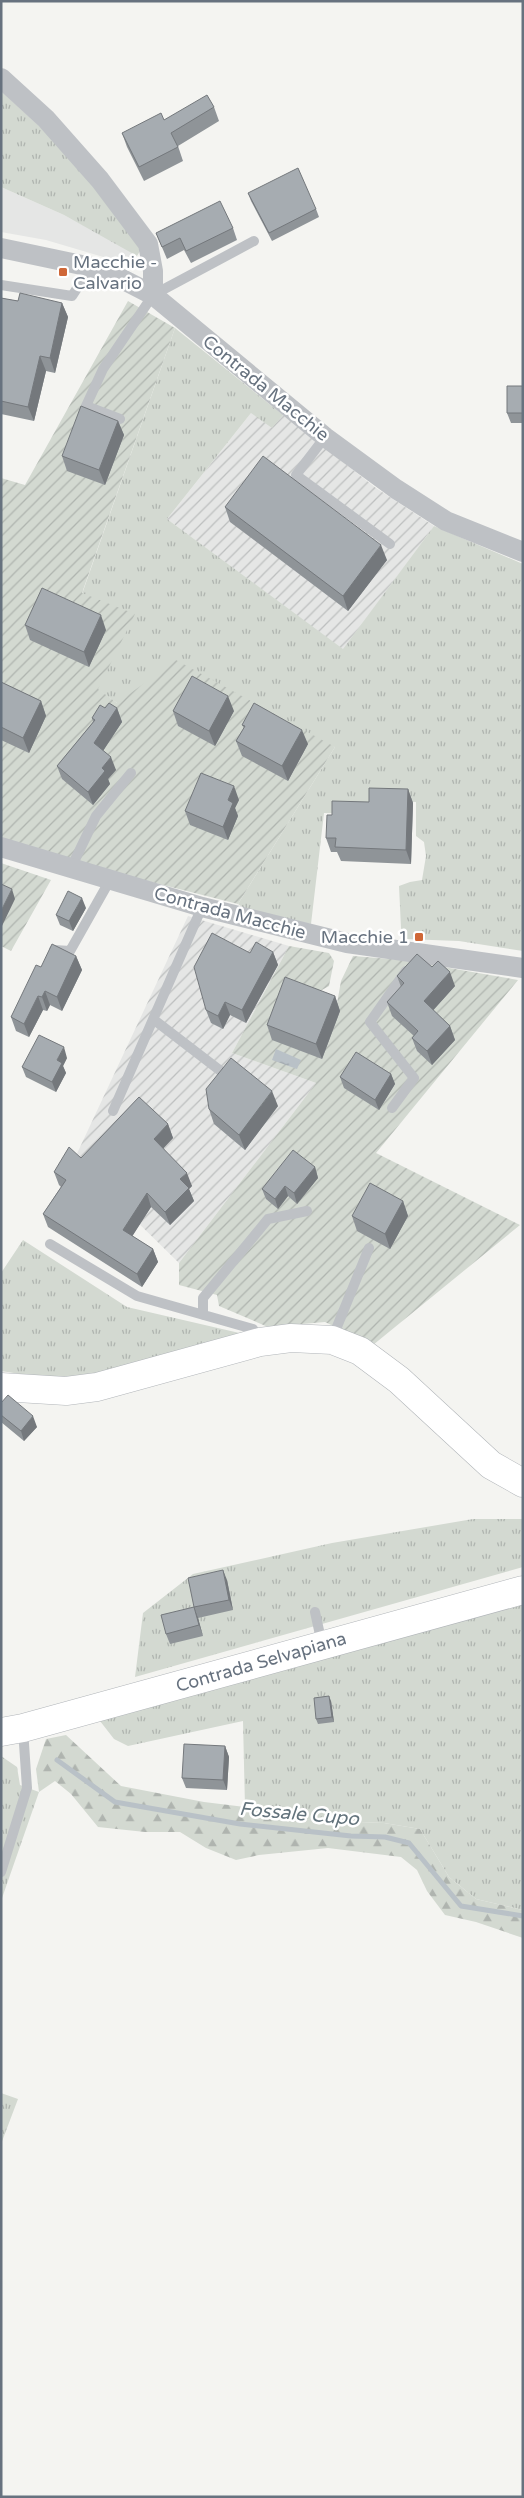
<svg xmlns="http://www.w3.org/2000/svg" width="524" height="2498" viewBox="0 0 524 2498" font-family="'Varela Round',sans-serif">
	<defs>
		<pattern id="industrial-furrows" width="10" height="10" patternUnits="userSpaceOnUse" patternTransform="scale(1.25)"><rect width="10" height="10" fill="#e5e6e5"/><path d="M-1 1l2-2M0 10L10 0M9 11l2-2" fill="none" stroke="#bdbfbf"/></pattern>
		<pattern id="grass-tufts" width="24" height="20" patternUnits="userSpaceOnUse" patternTransform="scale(1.25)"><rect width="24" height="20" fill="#d3d9d1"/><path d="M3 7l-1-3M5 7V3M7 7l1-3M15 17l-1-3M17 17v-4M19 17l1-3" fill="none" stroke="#afb4af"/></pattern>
		<pattern id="forest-firs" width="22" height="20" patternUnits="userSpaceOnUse" patternTransform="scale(1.25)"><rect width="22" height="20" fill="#d3d9d1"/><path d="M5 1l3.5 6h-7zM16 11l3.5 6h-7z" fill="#afb4af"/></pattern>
		<pattern id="garden-furrows" width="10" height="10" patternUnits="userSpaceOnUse" patternTransform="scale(1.25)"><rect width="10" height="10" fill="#d3d9d1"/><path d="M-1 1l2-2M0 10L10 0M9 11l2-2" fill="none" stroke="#afb4af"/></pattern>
		<pattern id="water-ripples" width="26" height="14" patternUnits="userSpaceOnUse" patternTransform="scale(1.25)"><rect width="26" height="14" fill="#b9c1c7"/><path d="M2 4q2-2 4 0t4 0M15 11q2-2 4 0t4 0" fill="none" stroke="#9aa1a7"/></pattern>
	</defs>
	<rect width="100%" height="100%" fill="#f4f4f1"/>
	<path fill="#e5e6e5" d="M1,187L64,215L133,252L127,264L46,240L1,232Z"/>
	<path fill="url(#industrial-furrows)" d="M251,413L283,415L376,488L434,526L343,650L167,519Z
		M188,916L289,946L232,1053L316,1083L179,1263L74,1160Z"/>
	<path fill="url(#grass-tufts)" d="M1,91L63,148L140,243V251L137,256L64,215L1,187Z
		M175,328L283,415L272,428L251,413L167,519L343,649L434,526L523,564V951L459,941L405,939L401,928L399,886L410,882L422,880L426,856L424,842L416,836V802L374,800L373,814L324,813L311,924L248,911L238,904L335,747L117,703L97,689L82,594Z
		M23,1240L127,1307L248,1335L126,1368L59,1380L1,1371V1273Z
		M473,1519H523V1567L135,1677L143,1613L193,1574L332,1543Z
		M523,1604V1910L476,1899L449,1877L420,1829L384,1823L310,1820L245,1807L243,1721L128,1746L114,1739L100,1721L397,1636Z
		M1,1756L17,1767L20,1785L39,1792L1,1901Z
		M1,2093L18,2099L1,2144Z"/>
	<path fill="url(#forest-firs)" d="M66,1735L121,1786L204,1802L245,1807L310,1820L384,1823L420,1829L449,1877L476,1899L523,1910V1938L476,1922L445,1915L427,1891L417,1870L401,1857L328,1848L259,1855L236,1860L206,1848L180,1832H145L98,1827L71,1794L55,1781L39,1792L36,1769L46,1739Z"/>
	<path fill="url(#garden-furrows)" d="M128,301L175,328L82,593L135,614L98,689L117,703L176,660L335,747L238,904L108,871L1,838V478L25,485Z
		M1,863L51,880L11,951L1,946Z
		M289,946L329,953L334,961L329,986L315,994L336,1009L341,981L353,956L403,960L518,980L376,1153L520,1225L373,1345L325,1322L268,1327L219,1306L217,1295L179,1285V1263L316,1083L232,1053Z"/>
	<path fill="url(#water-ripples)" d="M276,1049L301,1060L297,1069L272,1060Z"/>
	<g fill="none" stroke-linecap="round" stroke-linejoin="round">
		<path stroke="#b9c1c7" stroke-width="5" d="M57,1760L115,1802L240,1824L351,1836L385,1837L409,1843L461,1906L523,1916"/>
		<defs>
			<path id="secondary" d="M1,1387L66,1391L97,1387L260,1342L291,1338L332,1340L360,1351L399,1380L491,1465L523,1483
				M1,1732L23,1728L523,1590"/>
		</defs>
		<use href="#secondary" stroke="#b1b5b9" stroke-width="29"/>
		<path stroke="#bec1c5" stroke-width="10" d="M1,285L72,296L91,267
			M120,419L86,406L103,369L153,295L254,241
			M325,437L296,475L390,544
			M71,868L96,816L131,773
			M54,950L70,951L110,880
			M153,1019L222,1072
			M392,1108L414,1078L370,1022L406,971
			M113,1111L202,907
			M50,1244L137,1296L253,1329L260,1341
			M203,1315V1298L268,1219L307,1211
			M332,1339L369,1248
			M315,1612L322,1644
			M1,1872L27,1788L23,1729"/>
		<path stroke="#bec1c5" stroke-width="20" d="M1,78L46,119L100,180L148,244L153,271V295
			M1,248L91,267L118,277L153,295L325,437L396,489L446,521L523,552
			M1,847L202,907L347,943L523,968"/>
		<use href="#secondary" stroke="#fff" stroke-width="28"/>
	</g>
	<path fill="#8f9498" d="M214,107L219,121L178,146L183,161L144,181L127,147L122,133L164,120Z
		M248,193L316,209L319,217L272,241L251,201Z
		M233,228L237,240L191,263L184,250L167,259L156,233Z
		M1,298L18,301L62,303L68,317L55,373L46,371L34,421L1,414Z
		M523,386V423H511L507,413Z
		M118,421L124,435L105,485L67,471L62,456Z
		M225,507L387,560L348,611L230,522Z
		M25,625L106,630L89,667L30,640Z
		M1,682L41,701L46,716L29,753L1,740Z
		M105,708H117L122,722L103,751L116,770L108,779L110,784L93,805L62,779L57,766L93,722L92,718Z
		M173,711H234L215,746L178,726Z
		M242,725L308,744L288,781L242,756L236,741L244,728Z
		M408,789L413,803L411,864L341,861L337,852H331L326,838L332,815L369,802Z
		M239,800L235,808L238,816L228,840L190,825L185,811Z
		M86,908L73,931L60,925L56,915Z
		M273,952L278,965L246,1023L230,1015L223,1029L211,1023L206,1010L250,953Z
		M76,956L82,970L62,1011L50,1005L47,1011L43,1010L29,1037L16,1031L11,1017L41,967Z
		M432,967L455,986L433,1010L450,1026L455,1040L432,1065L417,1051L412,1038L414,1036L392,1016L387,1002L401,987L397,976Z
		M335,996L340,1011L322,1059L272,1040L267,1025Z
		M67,1058L63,1066L66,1073L56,1092L26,1077L22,1067Z
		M391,1074L395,1084L379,1110L344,1088L340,1077Z
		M278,1106L245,1150L214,1124L209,1109Z
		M168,1124L173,1138L163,1148L192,1186L189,1189L194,1201L170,1225L151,1207L132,1236L153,1249L158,1262L142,1287L48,1227L43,1214L61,1187L59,1185L54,1172L81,1158Z
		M315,1167L318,1178L297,1204L288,1196L278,1209L266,1199L262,1189Z
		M403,1201L408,1216L390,1249L357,1231L352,1216Z
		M1,1403L37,1427L24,1441L1,1422Z
		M227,1580L233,1610L198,1618L203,1636L170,1644L166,1634L194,1607Z
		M331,1701L334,1722L318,1724L316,1719Z
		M225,1746L229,1757L227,1790L186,1788L182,1778Z"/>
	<path fill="#74787c" d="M62,303L68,317L55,373L50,358Z
		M40,356L46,371L34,421L28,407Z
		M118,421L124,435L105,485L99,470Z
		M381,545L387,560L348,611L343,596Z
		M101,615L106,630L89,667L84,652Z
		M228,696L234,711L215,746L209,731Z
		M41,701L46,716L29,753L23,738Z
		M117,708L122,722L99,757L94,743Z
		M302,730L308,744L288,781L282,766Z
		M111,757L116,770L108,779L110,784L93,805L88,792L102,768Z
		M234,786L239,800L235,808L238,816L228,840L223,827L228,800Z
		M408,789L413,803L411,864L406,850Z
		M12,889L15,899L1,928V911Z
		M82,898L86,908L73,931L69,921Z
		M273,952L278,965L246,1023L242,1010Z
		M76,956L82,970L62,1011L57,997Z
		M450,972L455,986L429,1015L424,1001Z
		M45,991L50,1005L47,1011L42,997Z
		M38,996L43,1010L29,1037L24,1024Z
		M335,996L340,1011L322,1059L316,1044Z
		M225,1002L230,1015L223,1029L218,1016Z
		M450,1026L455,1040L432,1065L427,1051Z
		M64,1047L67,1058L63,1066L66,1073L56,1092L52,1082L57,1060Z
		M391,1074L395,1084L379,1110L375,1100Z
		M272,1091L278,1106L245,1150L239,1135Z
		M168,1124L173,1138L159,1153L154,1139Z
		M315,1167L318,1178L297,1204L294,1193Z
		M187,1173L192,1186L189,1189L194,1201L170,1225L165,1212L180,1179Z
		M285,1186L288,1196L278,1209L275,1199Z
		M147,1193L151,1207L128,1243L123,1230Z
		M403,1201L408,1216L390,1249L385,1234Z
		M153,1249L158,1262L142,1287L137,1274Z
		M33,1416L37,1427L24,1441L21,1431Z
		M223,1570L227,1580L233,1610L229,1600Z
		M194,1607L198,1618L203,1636L199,1625Z
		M329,1696L331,1701L334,1722L332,1717Z
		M225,1746L229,1757L227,1790L223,1780Z"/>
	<path fill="#a6acb1" stroke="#74787c" d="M207,95L214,107L171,133L178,147L139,167L122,133L161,113L164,120Z
		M298,168L316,209L269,233L248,193Z
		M220,201L233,228L186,251L180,238L162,247L156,233Z
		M20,293L62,303L50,358L40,356L28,407L1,401V298L18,301Z
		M507,386H523V413H507Z
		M81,406L118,421L99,470L62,456Z
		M263,456L381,545L343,596L225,507Z
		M42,588L101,615L84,652L25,625Z
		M192,676L228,696L209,731L173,711Z
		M1,682L41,701L23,738L1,727Z
		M109,703L117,708L94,743L111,757L102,768L105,771L88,792L57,766L95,720L92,718L100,705L105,708Z
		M254,703L302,730L282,766L236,741L245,726L242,725Z
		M201,773L234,786L228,800L233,803L223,827L185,811Z
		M369,788L408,789L406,850L335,847L336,838H326L327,815H332V801L369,802Z
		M1,884L12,889L1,911Z
		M68,891L82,898L69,921L56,915Z
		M212,933L250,953L256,942L273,952L242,1010L225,1002L218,1016L206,1010L194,967Z
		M52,944L76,956L57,997L45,991L42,997L38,996L24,1024L11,1017L36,965L41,967Z
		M417,954L432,967L438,961L450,972L424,1001L450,1026L427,1051L412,1038L418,1031L387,1002L404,983L397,976Z
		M285,977L335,996L316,1044L267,1025Z
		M39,1035L64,1047L57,1060L62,1063L52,1082L22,1067Z
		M356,1052L391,1074L375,1100L340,1077Z
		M231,1058L272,1091L239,1135L209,1109L206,1089Z
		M139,1097L168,1124L154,1139L187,1173L180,1179L189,1188L165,1212L147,1193L123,1230L153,1249L137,1274L43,1214L66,1180L54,1172L69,1147L81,1158Z
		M293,1150L315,1167L294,1193L285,1186L275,1199L262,1189Z
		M370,1183L403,1201L385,1234L352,1216Z
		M8,1395L33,1416L21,1431L1,1415V1403Z
		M223,1570L229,1600L194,1607L188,1578Z
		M194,1607L199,1625L166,1634L161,1615Z
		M329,1696L332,1717L316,1719L314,1698Z
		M184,1744L225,1746L223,1780L182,1778Z"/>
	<g fill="#cf6737" stroke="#fff" stroke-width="2">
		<rect x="58" y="267" width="10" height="10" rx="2.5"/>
		<rect x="414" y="932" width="10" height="10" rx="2.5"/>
	</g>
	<g text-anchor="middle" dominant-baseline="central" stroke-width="5" stroke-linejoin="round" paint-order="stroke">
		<g font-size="18" fill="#67727f" stroke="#fff" text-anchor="start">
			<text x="73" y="262">Macchie -<tspan x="73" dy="21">Calvario</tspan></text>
			<text x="409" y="937" text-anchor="end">Macchie 1</text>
		</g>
		<g font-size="18" fill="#67727f" stroke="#fff">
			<text transform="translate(266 388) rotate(39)">Contrada Macchie</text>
			<text transform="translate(230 913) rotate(15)">Contrada Macchie</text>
			<text transform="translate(261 1662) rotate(-16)">Contrada Selvapiana</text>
		</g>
		<g font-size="19" font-style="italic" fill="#63737c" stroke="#fff">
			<text transform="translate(299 1814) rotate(5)">Fossale Cupo</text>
		</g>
	</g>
	<rect width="524" height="2498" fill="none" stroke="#67727f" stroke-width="5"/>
</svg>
